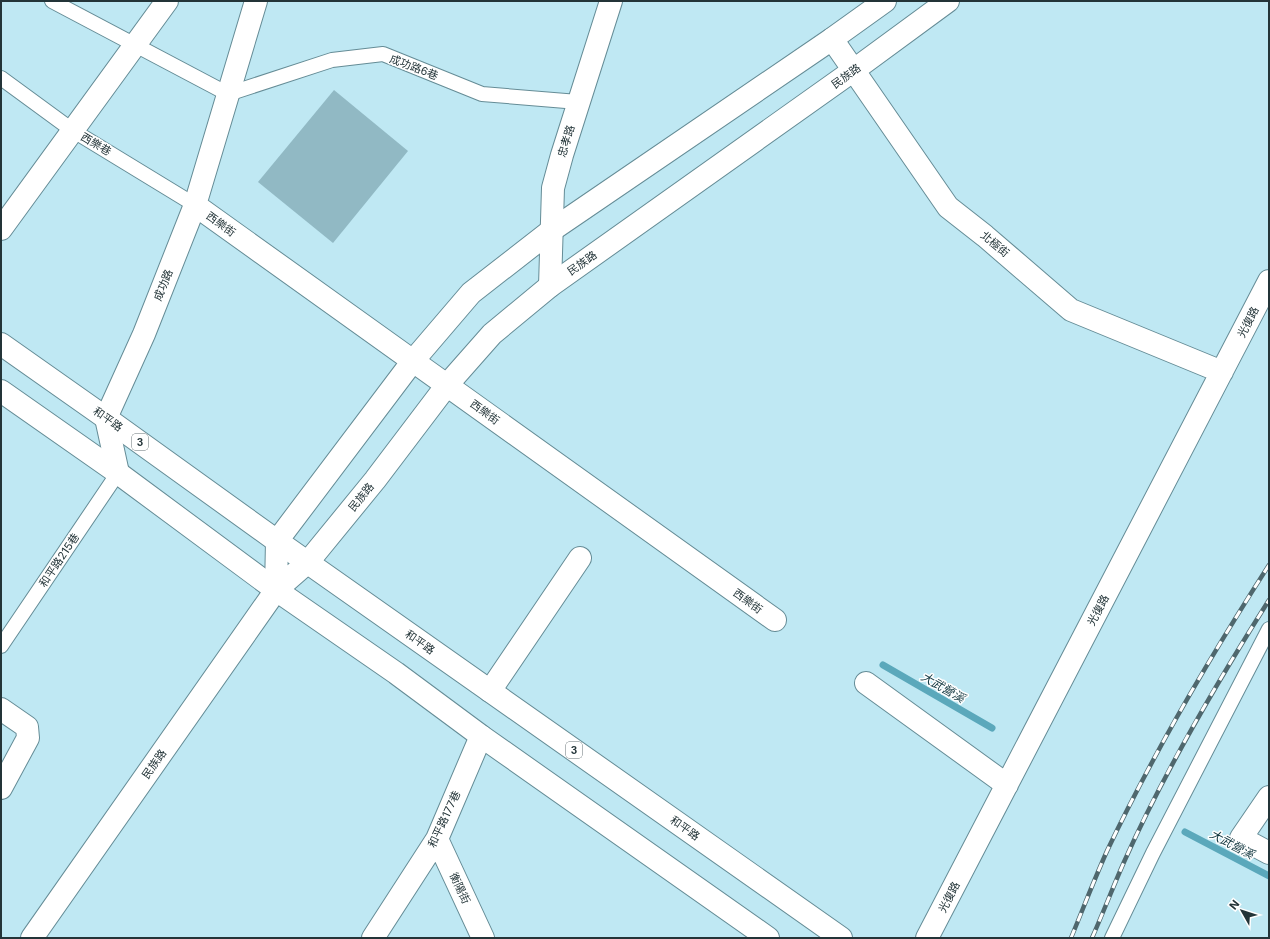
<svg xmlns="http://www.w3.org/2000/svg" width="1270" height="939" viewBox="0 0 1270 939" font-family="Inter,'Noto Sans TC',sans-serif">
	<rect width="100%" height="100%" fill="#bfe8f3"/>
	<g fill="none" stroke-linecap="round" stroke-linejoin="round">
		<path stroke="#5ba8bb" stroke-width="7" d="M883,665L992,728
			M1185,832L1269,876"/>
	</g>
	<path fill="#91b9c4" d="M334,90L408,151L333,243L258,182Z"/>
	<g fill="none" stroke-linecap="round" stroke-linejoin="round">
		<defs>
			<path id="service" d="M52,1L228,94L332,60L383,54L482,94L578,102
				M1,78L72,130L195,205
				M1,646L118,473
				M1112,938L1153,853L1269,629"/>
			<path id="minor" d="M832,39L948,207L985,236L1071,310L1222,372
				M195,205L775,620
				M1,229L167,1
				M550,286L553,188L562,155L611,1
				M118,473L106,418L144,334L195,205L256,1
				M866,683L1007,785
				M490,691L580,558
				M1,709L27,727L28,738L1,788
				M1269,797L1241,838L1269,853
				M437,839L483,938
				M32,938L276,590
				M373,938L437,839L481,736
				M927,938L1269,281"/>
			<path id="tertiary" d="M276,590L308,562L375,480L447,385L492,334L550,286L854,70L948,1
				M276,590L277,541L412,362L471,293L552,230L832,39L885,1"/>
			<path id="primary" d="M1,344L106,418L277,541L841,938
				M1,391L118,473L276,590L396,673L481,736L768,938"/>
		</defs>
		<use href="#service" stroke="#658c96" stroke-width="16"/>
		<use href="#minor" stroke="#658c96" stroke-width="24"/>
		<use href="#tertiary" stroke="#658c96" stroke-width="24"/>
		<use href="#primary" stroke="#658c96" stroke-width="24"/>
		<use href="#service" stroke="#fff" stroke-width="14"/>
		<use href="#minor" stroke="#fff" stroke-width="22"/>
		<use href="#tertiary" stroke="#fff" stroke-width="22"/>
		<use href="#primary" stroke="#fff" stroke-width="22"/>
		<defs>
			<path id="rail" d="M1071,938C1083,909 1094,880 1107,851C1154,752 1210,657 1269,565
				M1092,938C1103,913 1113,887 1124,862C1164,772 1216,684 1269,600"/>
		</defs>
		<use href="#rail" stroke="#4f676d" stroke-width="4.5"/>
		<use href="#rail" stroke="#fff" stroke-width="3" stroke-dasharray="9" stroke-linecap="butt"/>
	</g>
	<g text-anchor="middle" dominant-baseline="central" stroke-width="3" stroke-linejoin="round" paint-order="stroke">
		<g fill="#fff" stroke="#657174" stroke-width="1">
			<rect x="132" y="434" width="16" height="16" rx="3"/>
			<rect x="566" y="742" width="16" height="16" rx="3"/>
		</g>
		<g font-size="10" font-weight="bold" fill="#233438">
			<text x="140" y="442">3</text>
			<text x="574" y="750">3</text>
		</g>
		<g font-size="11" fill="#233438" stroke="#fff">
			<text transform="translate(414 67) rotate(21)">成功路6巷</text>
			<text transform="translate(846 76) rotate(-36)">民族路</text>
			<text transform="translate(566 141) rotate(-73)">忠孝路</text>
			<text transform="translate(96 144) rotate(31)">西樂巷</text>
			<text transform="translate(221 224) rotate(36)">西樂街</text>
			<text transform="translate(995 244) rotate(40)">北極街</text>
			<text transform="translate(582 263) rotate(-35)">民族路</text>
			<text transform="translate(163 285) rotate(-68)">成功路</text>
			<text transform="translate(1248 322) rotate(-63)">光復路</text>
			<text transform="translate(485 412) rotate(36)">西樂街</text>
			<text transform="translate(108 419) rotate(35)">和平路</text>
			<text transform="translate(361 497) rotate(-51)">民族路</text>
			<text transform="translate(59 560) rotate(-56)">和平路215巷</text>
			<text transform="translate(748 601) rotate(36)">西樂街</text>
			<text transform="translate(1098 610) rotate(-62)">光復路</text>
			<text transform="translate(420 642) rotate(35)">和平路</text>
			<text transform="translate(154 764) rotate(-55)">民族路</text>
			<text transform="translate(444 819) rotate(-65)">和平路177巷</text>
			<text transform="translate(685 828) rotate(35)">和平路</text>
			<text transform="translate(460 888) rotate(65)">衡陽街</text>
			<text transform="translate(949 897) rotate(-63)">光復路</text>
		</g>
		<g font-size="12" font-style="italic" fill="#133841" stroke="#fff">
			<text transform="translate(943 687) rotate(30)">大武營溪</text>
			<text transform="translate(1232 844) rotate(28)">大武營溪</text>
		</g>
	</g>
	<rect width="1270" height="939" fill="none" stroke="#233438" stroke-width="4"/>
	<g transform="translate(1242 911) rotate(309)" stroke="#ffffff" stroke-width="3" paint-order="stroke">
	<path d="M0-3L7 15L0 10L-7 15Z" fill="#233438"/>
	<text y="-6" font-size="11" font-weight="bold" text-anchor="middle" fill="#233438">N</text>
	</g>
</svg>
